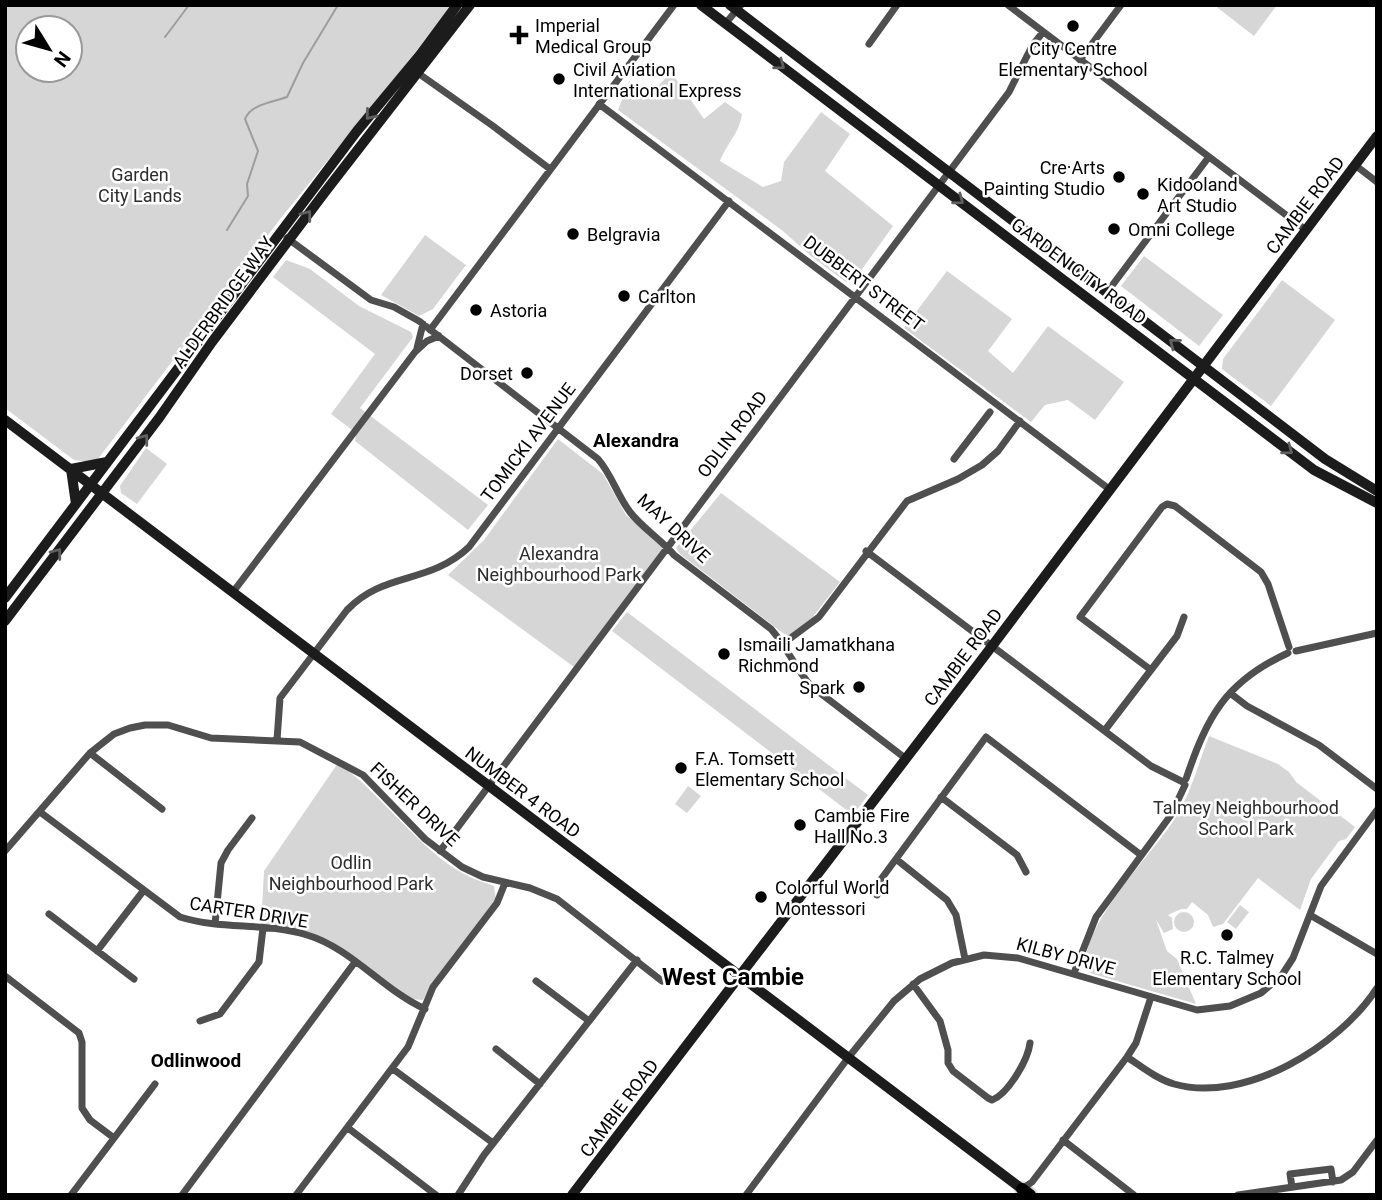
<svg xmlns="http://www.w3.org/2000/svg" width="1382" height="1200" viewBox="0 0 1382 1200" font-family="Roboto,sans-serif">
	<rect width="100%" height="100%" fill="#fff"/>
	<path fill="#d6d6d6" fill-rule="evenodd" d="M5,5H451L414,54L281,218L98,459L90,462L74,460L5,408ZM28,28H70V70H28Z
		M1214,5H1277L1254,36Z
		M671,72L704,119L725,102L742,114C739,134 727,143 720,161L763,187L781,181L784,162L821,112L850,134L825,171L893,226L860,272L846,282L812,257L783,231L618,110L629,81L649,96Z
		M425,235L466,265L433,309L419,316L381,295Z
		M1144,256L1223,315L1199,346L1121,286Z
		M286,260L310,269L359,306L411,332L413,337L360,408L488,505L468,530L355,441L356,433L331,414L375,354L273,277Z
		M947,271L1012,319L988,351L1013,373L1048,326L1124,382L1095,420L1068,400L1045,405L1031,422L904,328Z
		M1282,280L1335,320L1271,406L1222,369L1223,359Z
		M558,439L603,474L626,515L665,545L574,667L448,575L484,540Z
		M146,448L167,464L137,504L121,493L120,486Z
		M721,493L840,582L812,618L788,637L680,554L676,548Z
		M627,612L868,795L853,815L612,631Z
		M1209,736L1278,764L1289,772L1296,782L1355,827L1346,839L1339,841L1311,879L1300,910L1258,878L1223,924L1213,927L1208,915L1192,902L1187,909H1181L1168,915L1172,918L1173,929L1164,933L1156,920L1167,951L1177,959L1196,1004L1093,974L1086,970L1084,964C1092,912 1145,863 1174,820C1191,794 1198,764 1209,736Z
		M338,763C382,794 418,849 464,874C473,879 484,882 494,886L496,900L431,986L423,1000L411,999L332,942L305,932L261,926L264,871Z
		M688,786L701,796L687,813L675,804Z
		M1240,905L1249,912L1236,929L1227,922Z
		M1174 922a10 10 0 1 1 20 0a10 10 0 1 1-20 0Z"/>
	<g fill="none" stroke-linecap="round" stroke-linejoin="round">
		<path stroke="#9d9d9d" stroke-width="2" d="M165,37L189,5
			M227,230L248,196L247,184L258,151L245,119C251,104 273,102 287,97L303,63L338,5"/>
		<defs>
			<path id="motorway" d="M1022,1189L1030,1195"/>
		</defs>
		<use href="#motorway" stroke="#dbdbdb" stroke-width="16"/>
		<path stroke="#4f4f4f" stroke-width="7" d="M1008,5L1306,230
			M725,24L741,5
			M869,44L897,5
			M1080,60L1121,5
			M415,71L493,126L550,169
			M599,104L1109,489
			M1355,165L1377,182
			M287,238L371,300L394,307L419,321L598,459C612,475 617,495 630,512C642,528 661,539 674,555L771,629C787,647 795,668 811,686L905,758
			M1108,291L1208,158
			M430,330L674,5
			M417,348L423,324
			M954,459L990,412
			M866,551L1151,766L1183,782
			M233,592L415,352L427,341L439,336
			M784,643L819,617L907,501L958,479L982,465L998,451L1020,421
			M1296,651L1377,633
			M1151,670L1080,617L1162,507L1167,504L1175,506L1261,572L1268,584L1289,647
			M1230,693L1247,706L1319,745L1377,789
			M1105,730L1177,636L1184,617
			M277,740L280,698L347,610C384,571 429,585 469,547L729,201
			M90,753L162,809
			M1186,779C1207,717 1225,682 1288,653
			M941,797L1017,855L1026,872
			M40,812L180,917C221,930 266,922 307,935C351,948 383,990 425,1009
			M5,851L90,753L114,734L130,728L145,725H168L211,738L300,742L363,775L425,839L462,867L483,877L530,888L557,899L662,981
			M440,851L1009,92L1032,46L1043,32
			M896,859L947,900L956,915L965,959
			M877,895L879,882L986,737L1141,855
			M49,914L134,979
			M1310,915L1377,954
			M215,924L221,863L228,850L252,818
			M97,951L144,890
			M1074,973L1096,917L1171,815L1185,785
			M5,976L79,1033L82,1042V1108L90,1120L114,1138
			M536,981L589,1021
			M913,984L940,1021L948,1050V1063L953,1071L988,1098L992,1100C1008,1094 1028,1060 1030,1043
			M200,1021L220,1014L259,962L263,928
			M496,1049L540,1084
			M1127,1057C1142,1067 1157,1079 1174,1084C1244,1104 1339,1047 1377,988
			M393,1069L493,1143
			M348,1128L436,1195
			M1063,1140L1134,1195
			M1292,1187L1290,1174L1331,1169L1333,1182
			M1022,1189L1032,1182L1127,1057L1136,1043L1151,997
			M71,1195L155,1084
			M182,1195L355,962
			M296,1195L408,1047L433,987L497,903L505,883
			M458,1195L484,1155L637,960
			M746,1195L848,1058L894,1001L920,979L952,963L984,955L1018,958L1197,1010L1230,1006L1261,993L1282,975L1293,958L1321,886L1377,810
			M1238,1195L1341,1180L1353,1172L1377,1140"/>
		<path stroke="#1c1c1c" stroke-width="10" d="M701,5L1314,470L1377,503
			M730,5L1325,459L1377,491
			M5,420L1022,1189
			M71,469L107,462
			M71,469L76,504
			M5,598L357,131L420,55L457,5
			M5,621L159,418L212,342L325,192L470,5
			M572,1195L986,654L1377,136"/>
		<use href="#motorway" stroke="#000" stroke-width="12"/>
	</g>
	<defs><path id="oneway-chevron" d="M-2-3.5L2.5 0L-2 3.5" fill="none" stroke-width="1.6" stroke-linecap="round" stroke-linejoin="round" transform="scale(1.75)"/></defs>
	<g stroke="#606060">
		<use href="#oneway-chevron" transform="translate(780 65) rotate(37)"/>
		<use href="#oneway-chevron" transform="translate(370 115) rotate(129)"/>
		<use href="#oneway-chevron" transform="translate(959 200) rotate(37)"/>
		<use href="#oneway-chevron" transform="translate(307 215) rotate(-53)"/>
		<use href="#oneway-chevron" transform="translate(1174 343) rotate(-142)"/>
		<use href="#oneway-chevron" transform="translate(144 439) rotate(-53)"/>
		<use href="#oneway-chevron" transform="translate(1288 450) rotate(37)"/>
		<use href="#oneway-chevron" transform="translate(57 553) rotate(-53)"/>
	</g>
	<g fill="#000" stroke="#fff" stroke-width="2.5">
		<circle cx="1073" cy="26" r="7"/>
		<path d="M515.5 24.5h7v7h7v7h-7v7h-7v-7h-7v-7h7z"/>
		<circle cx="559" cy="79" r="7"/>
		<circle cx="1119" cy="177" r="7"/>
		<circle cx="1143" cy="194" r="7"/>
		<circle cx="1114" cy="229" r="7"/>
		<circle cx="573" cy="234" r="7"/>
		<circle cx="624" cy="296" r="7"/>
		<circle cx="476" cy="310" r="7"/>
		<circle cx="527" cy="373" r="7"/>
		<circle cx="724" cy="654" r="7"/>
		<circle cx="859" cy="687" r="7"/>
		<circle cx="681" cy="768" r="7"/>
		<circle cx="800" cy="825" r="7"/>
		<circle cx="761" cy="897" r="7"/>
		<circle cx="1227" cy="935" r="7"/>
	</g>
	<g text-anchor="middle" dominant-baseline="central" stroke-width="5" stroke-linejoin="round" paint-order="stroke">
		<g font-size="18" fill="#000" stroke="#fff" text-anchor="start">
			<text x="535" y="25">Imperial<tspan x="535" dy="21">Medical Group</tspan></text>
			<text x="1073" y="48" text-anchor="middle">City Centre<tspan x="1073" dy="21">Elementary School</tspan></text>
			<text x="573" y="69">Civil Aviation<tspan x="573" dy="21">International Express</tspan></text>
			<text x="1105" y="167" text-anchor="end">Cre·Arts<tspan x="1105" dy="21">Painting Studio</tspan></text>
			<text x="1157" y="184">Kidooland<tspan x="1157" dy="21">Art Studio</tspan></text>
			<text x="1128" y="229">Omni College</text>
			<text x="587" y="234">Belgravia</text>
			<text x="638" y="296">Carlton</text>
			<text x="490" y="310">Astoria</text>
			<text x="513" y="373" text-anchor="end">Dorset</text>
			<text x="738" y="644">Ismaili Jamatkhana<tspan x="738" dy="21">Richmond</tspan></text>
			<text x="845" y="687" text-anchor="end">Spark</text>
			<text x="695" y="758">F.A. Tomsett<tspan x="695" dy="21">Elementary School</tspan></text>
			<text x="814" y="815">Cambie Fire<tspan x="814" dy="21">Hall No.3</tspan></text>
			<text x="775" y="887">Colorful World<tspan x="775" dy="21">Montessori</tspan></text>
			<text x="1227" y="957" text-anchor="middle">R.C. Talmey<tspan x="1227" dy="21">Elementary School</tspan></text>
		</g>
		<g font-size="18" fill="#2d2d2d" stroke="#fff">
			<text x="140" y="174">Garden<tspan x="140" dy="21">City Lands</tspan></text>
			<text x="559" y="553">Alexandra<tspan x="559" dy="21">Neighbourhood Park</tspan></text>
			<text x="1246" y="807">Talmey Neighbourhood<tspan x="1246" dy="21">School Park</tspan></text>
			<text x="351" y="862">Odlin<tspan x="351" dy="21">Neighbourhood Park</tspan></text>
		</g>
		<g font-size="18" fill="#000" stroke="#fff">
			<text transform="translate(1305 205) rotate(-53)">CAMBIE ROAD</text>
			<text transform="translate(1079 271) rotate(37)">GARDEN CITY ROAD</text>
			<text transform="translate(864 283) rotate(37)">DUBBERT STREET</text>
			<text transform="translate(223 302) rotate(-54)">ALDERBRIDGE WAY</text>
			<text transform="translate(732 434) rotate(-53)">ODLIN ROAD</text>
			<text transform="translate(528 442) rotate(-53)">TOMICKI AVENUE</text>
			<text transform="translate(674 528) rotate(43)">MAY DRIVE</text>
			<text transform="translate(963 657) rotate(-53)">CAMBIE ROAD</text>
			<text transform="translate(523 792) rotate(37)">NUMBER 4 ROAD</text>
			<text transform="translate(415 804) rotate(43)">FISHER DRIVE</text>
			<text transform="translate(249 912) rotate(9)">CARTER DRIVE</text>
			<text transform="translate(1066 956) rotate(15)">KILBY DRIVE</text>
			<text transform="translate(619 1108) rotate(-53)">CAMBIE ROAD</text>
		</g>
		<g font-size="19" font-weight="bold" fill="#000" stroke="#fff">
			<text x="636" y="440">Alexandra</text>
			<text x="196" y="1060">Odlinwood</text>
		</g>
		<g font-size="24" font-weight="bold" fill="#000" stroke="#fff">
			<text x="733" y="977">West Cambie</text>
		</g>
	</g>
	<rect width="1382" height="1200" fill="none" stroke="#000000" stroke-width="14"/>
	<g transform="translate(49 49) rotate(127)"><circle r="33" fill="#ffffff" stroke="#999999" stroke-width="2"/>
	<path d="M0-5L12 26L0 18L-12 26Z" fill="#000000"/>
	<text y="-10" font-size="19" font-weight="bold" text-anchor="middle" fill="#000000">N</text>
	</g>
</svg>
